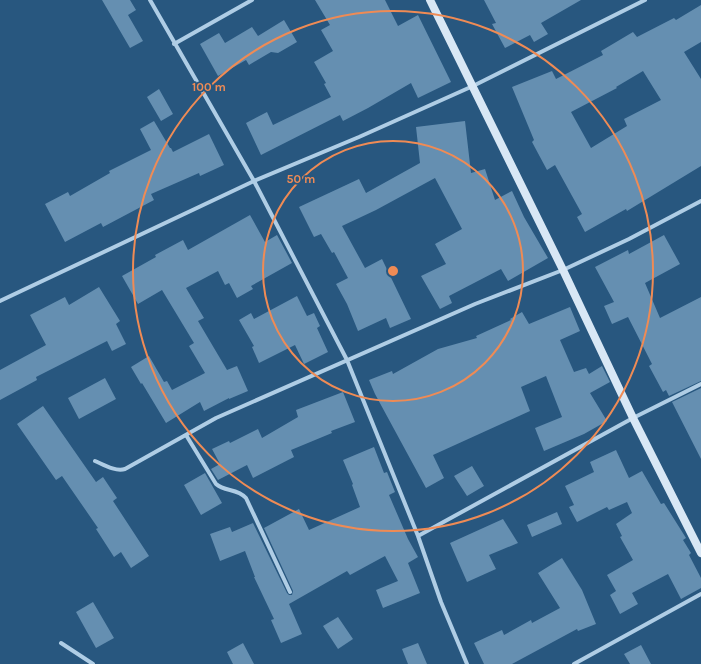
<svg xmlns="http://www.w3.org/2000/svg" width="701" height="664" viewBox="0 0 701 664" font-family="Karla,sans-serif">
	<rect width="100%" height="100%" fill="#28577f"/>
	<path fill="#658fb1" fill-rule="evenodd" d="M102,0H130L136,10L128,15L143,41L130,48Z
		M315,0H385L398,26L418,15L451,82L418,98L411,83L368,108L343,121L340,115L261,155L246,123L267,112L273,125L331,97L324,84L326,83L314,62L333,51L321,30L330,25Z
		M484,0H581L541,23L548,34L534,42L530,35L505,48L492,24L496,23Z
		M701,5V42L684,52L701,79V166L627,211L626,209L585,232L577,217L582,214L555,165L547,170L532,142L534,140L512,87L552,71L556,79L603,55L601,51L633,32L637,37L674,18L676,20ZM643,71L661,100L624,119L627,126L591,148L571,112L617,88L616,87Z
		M284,20L297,42L278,53L271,52L249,65L246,60L218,76L200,44L219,33L225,43L252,27L258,36Z
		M159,89L173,114L161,121L147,97Z
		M154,121L170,148H171L173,152L209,134L224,165L200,176L199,173L151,194L154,200L103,227L101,223L65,242L45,204L68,192L70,196L110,173L109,171L151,150L140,129Z
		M465,121L471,173L485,169L495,200L512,191L524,217L548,258L508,281L501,269L449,296L452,303L440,309L421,276L446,264L435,244L462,229L435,178L376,210L342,226L365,268L382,259L411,319L390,328L386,318L358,331L347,304L336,284L348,278L334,252L332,253L321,234L314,237L299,207L359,179L366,193L420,163L416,127Z
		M250,215L265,242L277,235L292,263L251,286L253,289L237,298L229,283L225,285L218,271L186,288L204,318L198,321L227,370L237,366L248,391L229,399V398L204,411L200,402L166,423L142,383L141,384L131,367L149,356L164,382L167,381L172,390L205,373L189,346L194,343L162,290L138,304L122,276L156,257L155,255L183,240L188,250Z
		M664,235L680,264L645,283L660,318L701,297V381L669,396L666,390L663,392L649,366L652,364L628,317L612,324L604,306L614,302L595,267L628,250L629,254Z
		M99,287L120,321L116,324L126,344L112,351L107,341L36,377L37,380L0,400V370L46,345L30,315L65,297L69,305Z
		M297,296L307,316L314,313L320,326L317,328L328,352L304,364L295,345L259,363L252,347L254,346L239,320L251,313L254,319Z
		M570,307L580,331L560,340L574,372L586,368L589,374L602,366L610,382L590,393L607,421L584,434L544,451L535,428L562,417L546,376L521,387L530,411L433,455L444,478L426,488L375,394L369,380L392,371L393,374L438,349L477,338L476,336L511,320L510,319L522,312L529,324Z
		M105,378L116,399L79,419L68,398Z
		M701,388V459L672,402Z
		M343,392L355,422L331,431L332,433L291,450L294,457L253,478L247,465L218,480L211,469L220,464L212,449L229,441L230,443L258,429L262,438L298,417L296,410Z
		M43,406L96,482L103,477L117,498L113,501L149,556L131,568L121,552L114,557L96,529L98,528L62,476L56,480L17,424Z
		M374,447L384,473L387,472L395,492L389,495L408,539L418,557L408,563L420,593L383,608L376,590L398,581L385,556L350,575L347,571L289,604L302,634L281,643L271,620L274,619L254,577H255L245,551L220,561L210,534L230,527L232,532L253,523L287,593L289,595H292L293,591L264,528L299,509L309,530L360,507L352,485L353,484L343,460Z
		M616,450L629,478L642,471L661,504L664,503L686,538L683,540L691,553L689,555L701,578V588L681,599L668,574L632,593L638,604L620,614L610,595L616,591L607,575L633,560L620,537L622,536L616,524L632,513L627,502L609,510L607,507L577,522L569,507L574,505L565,486L594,472L590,462Z
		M472,466L484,486L467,496L454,476Z
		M205,473L222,503L201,515L184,485Z
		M557,512L562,524L532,537L527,525Z
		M503,519L518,543L489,555L496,569L467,582L450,543Z
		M562,558L582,590L596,624L578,631L577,629L512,664H484L474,643L502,630L504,635L531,620L532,623L560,608L538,573Z
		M93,602L114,638L96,648L76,612Z
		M338,617L353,639L338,649L323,626Z
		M243,643L254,664H233L227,652Z
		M418,643L427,664H408L402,649Z
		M641,645L651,664H630L624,654Z"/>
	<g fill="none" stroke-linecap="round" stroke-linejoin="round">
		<path stroke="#afcde5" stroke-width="4" d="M150,0L254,181L347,360L418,536L441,602L467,664
			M174,44L252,0
			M0,301L254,181L359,137L473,86L645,0
			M186,435L216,484C225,492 237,488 246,498L290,592
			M95,461C104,465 116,472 125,469L216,418L475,304L563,270L629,239L701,201
			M418,536L633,418L701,384
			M61,643L93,664
			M574,664L701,594"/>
		<path stroke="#d8e7f5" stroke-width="8" d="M430,0L563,270L633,418L701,553"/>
	</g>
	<g fill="none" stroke="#ef8b55" stroke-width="2">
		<circle cx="393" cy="271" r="130"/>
		<circle cx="393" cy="271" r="260"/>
	</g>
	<circle cx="393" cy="271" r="6" fill="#ef8b55" stroke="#28577f" stroke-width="2"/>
	<g font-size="12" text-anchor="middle" font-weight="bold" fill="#ef8b55" stroke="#28577f" stroke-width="3.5" stroke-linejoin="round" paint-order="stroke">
		<text x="209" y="91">100 m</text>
		<text x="301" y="183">50 m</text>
	</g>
</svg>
